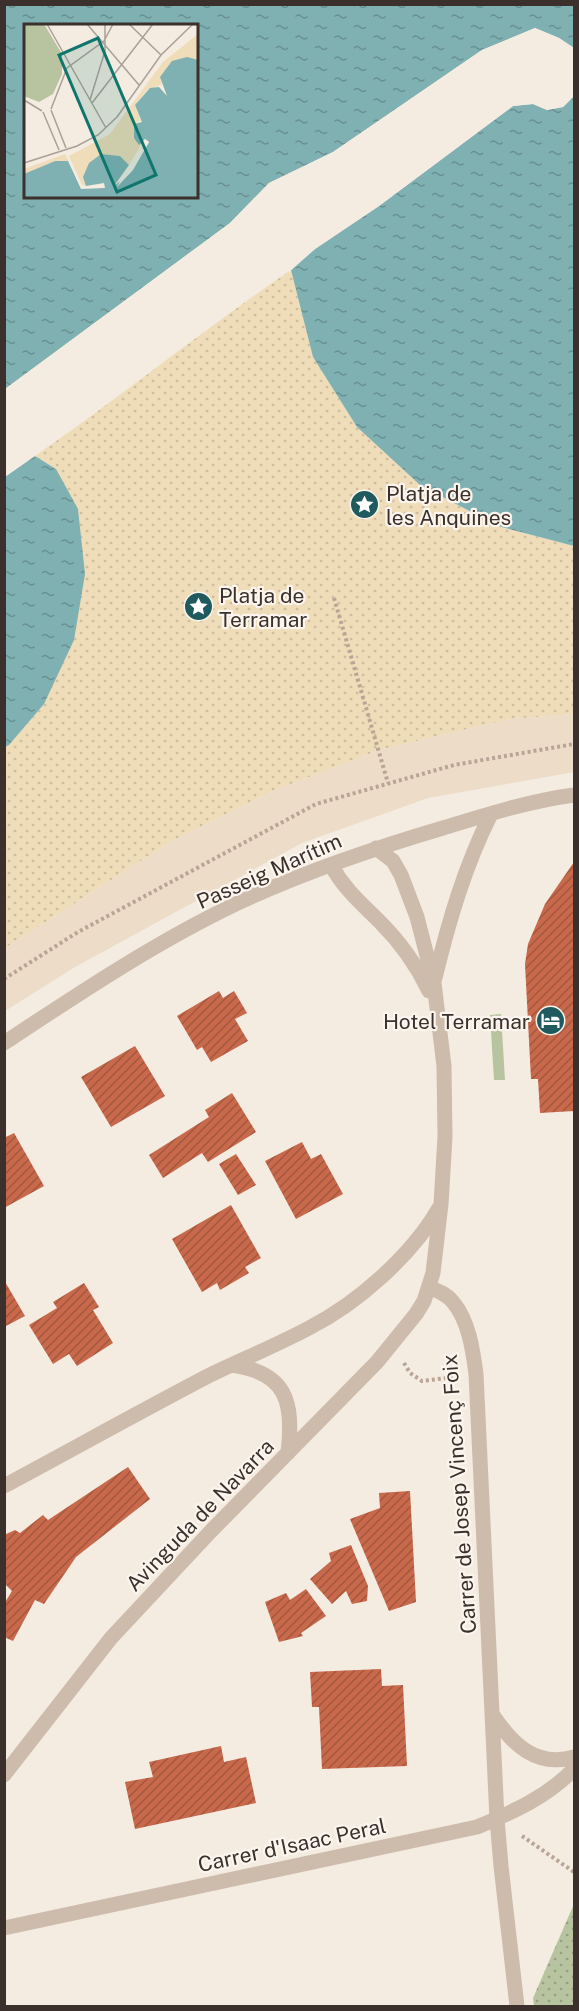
<svg xmlns="http://www.w3.org/2000/svg" width="579" height="2011" viewBox="0 0 579 2011" font-family="'Public Sans',sans-serif">
	<defs>
		<pattern id="sand-dots" width="8" height="8" patternUnits="userSpaceOnUse" patternTransform="scale(1.5)"><rect width="8" height="8" fill="#efdcb8"/><path d="M2 2h.1M6 6h.1" fill="none" stroke="#cebd9e" stroke-width="1.8" stroke-linecap="round"/></pattern>
		<pattern id="park-dots" width="8" height="8" patternUnits="userSpaceOnUse" patternTransform="scale(1.5)"><rect width="8" height="8" fill="#b8c4a0"/><path d="M2 2h.1M6 6h.1" fill="none" stroke="#97a083" stroke-width="1.8" stroke-linecap="round"/></pattern>
		<pattern id="water-ripples" width="26" height="14" patternUnits="userSpaceOnUse" patternTransform="scale(1.5)"><rect width="26" height="14" fill="#7fb0b2"/><path d="M2 4q2-2 4 0t4 0M15 11q2-2 4 0t4 0" fill="none" stroke="#699091"/></pattern>
		<pattern id="building-hatch" width="6" height="6" patternUnits="userSpaceOnUse" patternTransform="scale(1.5)"><rect width="6" height="6" fill="#c8694b"/><path d="M-1 1l2-2M0 6l6-6M5 7l2-2" fill="none" stroke="#a4573f"/></pattern>
	</defs>
	<rect width="100%" height="100%" fill="#f4ebe1"/>
	<path fill="#b8c4a0" d="M501,1014L505,1080H494L490,1015Z"/>
	<path fill="url(#sand-dots)" d="M291,270L313,357L357,427L420,485L498,526L574,546V714L510,719L379,750L273,791L172,841L5,948V747L9,745L44,704L56,469L35,456C122,396 204,329 291,270Z"/>
	<path fill="url(#park-dots)" d="M574,1904V2006H534L533,1998Z"/>
	<path fill="#ecdcc8" d="M574,714V772L428,798L302,843L75,967L5,1011V948L172,841L273,791L379,750L510,719Z"/>
	<path fill="url(#water-ripples)" fill-rule="evenodd" d="M5,5H574V48L559,38L535,28L482,50L333,152L269,183L230,223L5,389ZM26,26H196V196H26Z
		M574,96V546L498,526L420,485L357,427L313,357L291,270L315,249L379,206L513,106L533,104L547,110L563,107Z
		M35,456L56,469L78,509L85,574L74,640L44,704L9,745L5,747V477Z"/>
	<path fill="#f4ebe1" d="M535,28L559,38L574,48V51L558,40L535,31L484,53L335,154L271,186L232,225L4,392L5,389L230,223L269,183L333,152L482,50Z
		M574,93V96L563,107L547,110L533,104L513,106L379,206L315,249L289,272V268L314,247L377,204L511,103L533,101L548,107L562,105Z"/>
	<path fill="url(#building-hatch)" d="M574,862V1111L540,1113L538,1079H531L525,964L528,944L545,904Z
		M219,991L223,998L234,991L247,1013L235,1019L248,1041L211,1062L202,1047L197,1050L177,1016Z
		M135,1046L165,1096L111,1127L81,1077Z
		M232,1093L256,1132L208,1162L202,1153L163,1178L149,1155L209,1117L205,1110Z
		M14,1133L44,1186L4,1208V1138Z
		M302,1142L311,1159L321,1154L343,1194L296,1219L265,1161Z
		M236,1154L256,1185L238,1195L219,1164Z
		M231,1205L261,1258L245,1267L249,1273L220,1290L217,1283L202,1292L172,1239Z
		M4,1280L25,1316L4,1327Z
		M84,1283L99,1307L93,1310L113,1343L77,1366L69,1354L53,1364L29,1325L57,1308L53,1302Z
		M128,1467L150,1499L76,1557L44,1604L35,1600L13,1641L4,1637V1604L12,1591L4,1583V1535L15,1530L20,1533L43,1515L48,1520Z
		M410,1491L416,1602L389,1611L350,1519L380,1508L379,1493Z
		M351,1545L368,1586L367,1601L352,1604L346,1591L332,1604L310,1579L331,1561L329,1553Z
		M306,1589L326,1616L301,1633L303,1636L279,1642L265,1602L286,1593L290,1600Z
		M381,1669L382,1686L403,1685L407,1766L322,1769L319,1707H312L310,1672Z
		M221,1746L224,1762L246,1757L256,1803L135,1829L125,1782L153,1777L149,1762Z"/>
	<g fill="none" stroke-linecap="round" stroke-linejoin="round">
		<path stroke="#b9a596" stroke-width="4" stroke-dasharray="3 3" stroke-linecap="butt" d="M334,598L388,783
			M4,979L78,932L316,804L454,765L574,744
			M404,1363L410,1373L422,1381L455,1377
			M522,1836L574,1872"/>
		<path stroke="#cdbbac" stroke-width="15" d="M331,865C345,890 361,903 380,922C400,942 417,966 429,991
			M435,978C449,920 465,866 491,814
			M4,1043C81,992 159,940 242,901C307,871 375,848 443,828C486,815 529,801 574,795
			M429,1287C438,1291 447,1294 453,1302C469,1321 473,1351 476,1374L497,1819L501,1866L517,2006
			M232,1365C287,1373 294,1402 288,1453
			M4,1486C73,1449 141,1411 210,1375C243,1359 277,1345 309,1328C358,1303 412,1255 439,1208
			M492,1714C512,1744 536,1768 574,1757
			M4,1775L111,1638L211,1531L377,1362L416,1314L424,1301L433,1273L441,1204L445,1137L444,1066L434,983L417,917L401,875L393,861L376,848
			M4,1928L477,1827C513,1812 547,1797 574,1769"/>
	</g>
	<defs>
		<symbol id="sight-disc" viewBox="-11 -11 22 22"><circle r="9.5" fill="#1f5a5e" stroke="#fbf5ee"/><path d="M0-6L1.8-2.2L6-1.7L2.9 1.2L3.7 5.4L0 3.3L-3.7 5.4L-2.9 1.2L-6-1.7L-1.8-2.2Z" fill="#fff"/></symbol>
		<symbol id="hotel-disc" viewBox="-11 -11 22 22"><circle r="9.5" fill="#1f5a5e" stroke="#fbf5ee"/><path d="M-6-4.5h1.5V1H6V5H4.5V3h-9V5H-6ZM-4 0a1.8 1.8 0 1 1 3.6 0ZM.5 0V-2.5h3Q6-2.5 6 0Z" fill="#fff"/></symbol>
	</defs>
	<g fill-rule="evenodd">
		<use href="#sight-disc" x="348" y="488" width="33" height="33"/>
		<use href="#sight-disc" x="182" y="590" width="33" height="33"/>
		<use href="#hotel-disc" x="534" y="1004" width="33" height="33"/>
	</g>
	<g text-anchor="middle" dominant-baseline="central" stroke-width="4.5" stroke-linejoin="round" paint-order="stroke">
		<g font-size="21" fill="#3b302b" stroke="#fbf5ee" text-anchor="start">
			<text x="386" y="493">Platja de<tspan x="386" dy="24">les Anquines</tspan></text>
			<text x="219" y="595">Platja de<tspan x="219" dy="24">Terramar</tspan></text>
			<text x="530" y="1021" text-anchor="end">Hotel Terramar</text>
		</g>
		<g font-size="21" fill="#3b302b" stroke="#fbf5ee">
			<text transform="translate(269 871) rotate(-24)">Passeig Marítim</text>
			<text transform="translate(459 1494) rotate(-94)">Carrer de Josep Vincenç Foix</text>
			<text transform="translate(200 1515) rotate(-46)">Avinguda de Navarra</text>
			<text transform="translate(292 1845) rotate(-12)">Carrer d'Isaac Peral</text>
		</g>
	</g>
	<g transform="translate(24 24)">
		<rect width="174" height="174" fill="#f4ebe1"/>
		<path d="M174,10V36L139,48L137,61L123,66L111,81L117,97L113,98L117,121L105,141L96,132L78,130L65,139L62,162L58,161L45,132L86,110L139,38ZM41,130L45,137H31L0,150V145Z" fill="#efdcb8"/>
		<path d="M0,0H20L38,30V50L29,70L15,78L0,72Z" fill="#b8c4a0"/>
		<path d="M163,33L174,36V174H0V150L31,137H44L57,165L81,164L80,159L62,162L59,153L65,139L77,130L96,132L105,141L90,162L105,150L125,118L121,115L115,121L110,114V100L118,98L111,81L126,64L135,63L143,72L136,53L148,37Z" fill="#7fb0b2"/>
		<path d="M121,115L125,118L109,146L92,164Z" fill="#f4ebe1"/>
		<path fill="none" stroke="#aaa098" stroke-width="1.5" d="M23,0L82,104M63,0L115,61M105,0L137,31M0,76L18,87M66,76L81,27V0M68,79L129,0M27,85L43,44L80,17L89,0M27,86L42,124M19,88L35,126M0,139L53,122L74,111L93,93L137,31L169,0"/>
		<path fill="#0f766e" fill-opacity="0.15" stroke="#0f766e" stroke-width="3" d="M74,14L132,151L93,168L35,31Z"/>
		<rect width="174" height="174" fill="none" stroke="#3b302b" stroke-width="3"/>
	</g>
	<rect width="579" height="2011" fill="none" stroke="#3b302b" stroke-width="12"/>
</svg>
